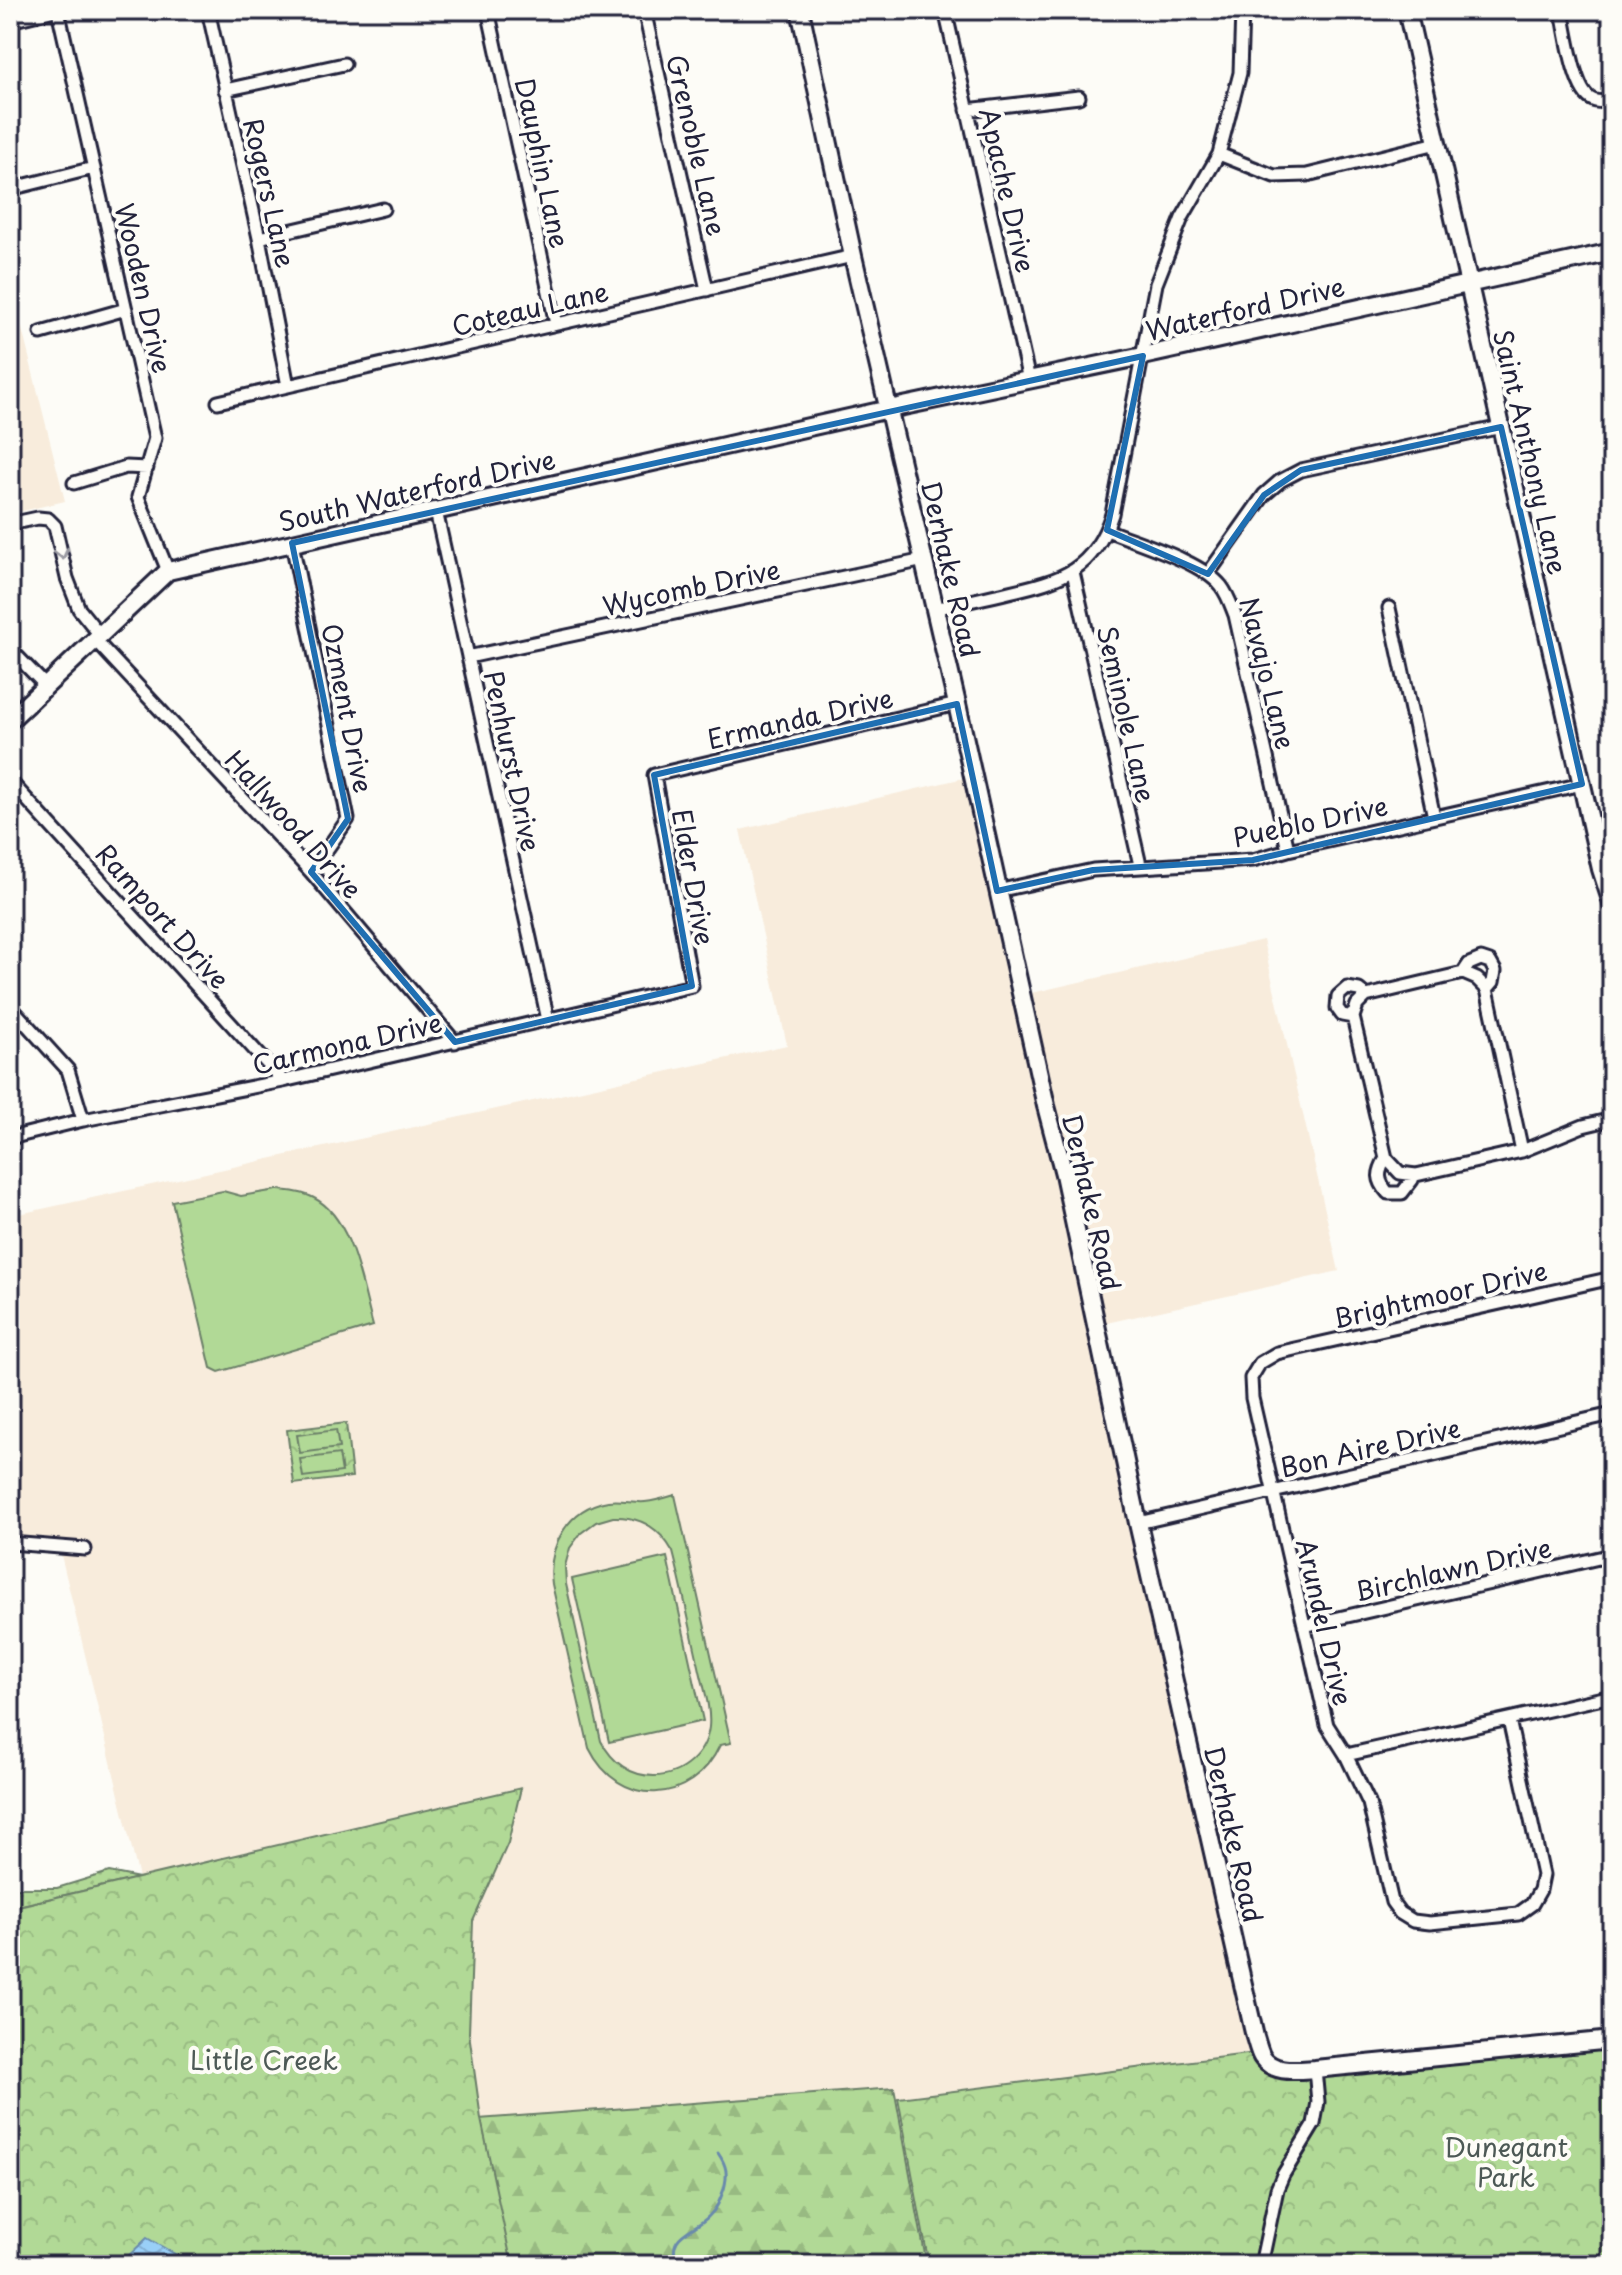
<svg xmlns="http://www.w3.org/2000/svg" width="1622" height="2275" viewBox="0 0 1622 2275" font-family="'Playpen Sans',sans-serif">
	<defs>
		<pattern id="grass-dots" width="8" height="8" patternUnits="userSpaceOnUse" patternTransform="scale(2)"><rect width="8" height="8" fill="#b1d996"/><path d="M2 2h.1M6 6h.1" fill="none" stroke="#98ba82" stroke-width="1.8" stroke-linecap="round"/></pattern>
		<pattern id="forest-firs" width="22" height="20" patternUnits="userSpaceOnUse" patternTransform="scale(2)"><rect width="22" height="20" fill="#b1d996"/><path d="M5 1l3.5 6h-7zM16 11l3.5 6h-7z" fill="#98ba82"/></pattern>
		<pattern id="park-crowns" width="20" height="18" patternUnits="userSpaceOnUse" patternTransform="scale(2)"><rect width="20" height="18" fill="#b1d996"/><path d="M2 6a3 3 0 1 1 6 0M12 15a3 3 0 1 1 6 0" fill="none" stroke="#98ba82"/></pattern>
		<pattern id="water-waves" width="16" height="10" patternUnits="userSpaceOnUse" patternTransform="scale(2)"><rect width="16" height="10" fill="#99cff7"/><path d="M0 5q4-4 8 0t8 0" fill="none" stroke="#84b1d5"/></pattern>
	</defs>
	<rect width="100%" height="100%" fill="#fdfcf7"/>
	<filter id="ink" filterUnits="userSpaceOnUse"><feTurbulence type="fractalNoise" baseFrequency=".0125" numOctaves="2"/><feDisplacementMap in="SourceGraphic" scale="16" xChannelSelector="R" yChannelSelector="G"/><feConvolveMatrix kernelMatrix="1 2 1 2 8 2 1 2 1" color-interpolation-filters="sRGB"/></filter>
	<g filter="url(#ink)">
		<path fill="#f8ecdc" d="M10,281L65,501L10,514Z
			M964,778L1254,2053L898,2098L455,2135L349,1829L139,1878L61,1555L10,1551V1216L787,1045L740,830Z
			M1263,940L1339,1271L1102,1324L1027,994Z"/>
		<path fill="url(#grass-dots)" stroke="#6a7e68" stroke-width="2" d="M109,1872L139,1878L13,1907L10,1905V1890L19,1888H57Z"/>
		<path fill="url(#forest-firs)" stroke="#6a7e68" stroke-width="2" d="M894,2088L927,2265H10L451,2121Z"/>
		<path fill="url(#park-crowns)" stroke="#6a7e68" stroke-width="2" d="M346,1423L352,1477L294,1484L287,1430Z
			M521,1788L508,1843L473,1921L469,2033L481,2119L512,2265H10V1908Z
			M1612,2046V2265H929L898,2098L1255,2053L1265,2069Z"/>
		<path fill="#b1d996" stroke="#6a7e68" stroke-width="2" fill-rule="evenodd" d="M277,1190C289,1191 303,1192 314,1198C353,1218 362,1287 373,1326L219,1372L211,1368L172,1201L223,1191L241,1196Z
			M336,1430L339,1448L300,1453L297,1435Z
			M339,1454L342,1472L303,1477L300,1459Z
			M675,1495L731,1743L720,1745C692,1806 619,1809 589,1748L552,1584C547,1546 568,1508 608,1501C621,1499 633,1503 645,1502C655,1501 665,1498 675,1495ZM613,1517C641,1516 660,1528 673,1552C683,1590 690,1628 699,1666C703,1686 711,1707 709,1727C706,1754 682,1776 654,1776C630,1776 612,1762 601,1741L566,1584L565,1566L570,1548L581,1533L596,1522Z
			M667,1557L703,1721L609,1742L572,1579Z"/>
		<path fill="url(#water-waves)" stroke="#698aac" stroke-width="2" d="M147,2238L194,2265H132L124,2260Z"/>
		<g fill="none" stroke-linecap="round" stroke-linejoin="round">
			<path stroke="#698aac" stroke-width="3" d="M678,2265C664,2235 693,2232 708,2217C717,2209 720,2200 724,2189C728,2174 727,2166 718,2153"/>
			<defs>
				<path id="street" d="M58,10L155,438L138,497L168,571
					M208,10L259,238L288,386
					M488,10L556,324
					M644,10L707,290
					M945,10L1029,380
					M1562,10C1566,30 1574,93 1593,100C1598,103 1606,101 1612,101
					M10,21L55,10
					M225,90L344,64
					M967,110L1079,97
					M1219,154L1274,176L1307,175L1437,143
					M10,189L94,168
					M259,238L383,209
					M41,333L126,309
					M218,402L853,256
					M74,483L126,467L147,468
					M436,511L548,1020
					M10,524L38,518L48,519L55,526L67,578L79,609L100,635
					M1107,530C1138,543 1201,561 1221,586C1228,595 1231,605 1235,615L1288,850
					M292,543L348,819L311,872
					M1073,572L1140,865
					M1208,574L1264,495L1280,481L1301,470L1501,427
					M1389,608L1434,817
					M935,609C960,603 984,598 1009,592C1062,580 1094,570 1112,514L1156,284L1182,218L1219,154L1240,73L1242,10
					M95,640L311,872L455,1042
					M10,649L46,686
					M468,657L924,560
					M10,781L283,1081
					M997,891L1093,870L1253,860L1288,850L1582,784
					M1463,973L1469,964L1481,959L1490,962L1495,971L1493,982L1487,989
					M10,1006L68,1070L83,1120
					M1353,1017L1342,1015L1337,1008L1338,996L1347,988L1359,990L1366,996
					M10,1138L83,1120L283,1081L692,986L654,775L957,704
					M1522,1151L1487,989L1477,979L1463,973L1366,996L1357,1005L1353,1017L1386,1158L1400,1173L1416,1175L1522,1151L1583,1126L1612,1119
					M1386,1158C1377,1173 1377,1180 1388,1193H1402L1412,1180L1414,1175
					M1138,1523L1612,1414
					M10,1543L85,1549
					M1304,1626L1612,1555
					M1509,1720L1543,1875L1540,1890L1532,1904L1518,1914L1430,1923L1413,1921L1400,1913L1392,1902L1369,1803L1346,1755L1327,1725L1252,1398L1251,1378L1260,1363L1277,1353L1612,1278
					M1346,1755L1612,1696
					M1261,2265L1277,2189L1283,2175L1314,2124L1318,2102L1315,2069"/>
				<path id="secondary" d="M800,10L853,256L957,704L1046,1106L1064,1174L1138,1523L1255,2037C1257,2043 1259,2052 1262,2057C1273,2074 1297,2070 1315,2069L1612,2040
					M1407,10L1601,869L1612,903
					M10,720L168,571L889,409L1143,356L1612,252"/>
			</defs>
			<use href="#street" stroke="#22223b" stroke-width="17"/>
			<use href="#secondary" stroke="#22223b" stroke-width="22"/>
			<use href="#street" stroke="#fdfcf7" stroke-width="11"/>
			<use href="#secondary" stroke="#fdfcf7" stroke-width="16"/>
		</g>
		<defs><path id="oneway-chevron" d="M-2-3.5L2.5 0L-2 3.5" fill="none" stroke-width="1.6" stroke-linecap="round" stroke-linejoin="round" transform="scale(2)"/></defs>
		<use stroke="#9a9aa2" href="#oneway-chevron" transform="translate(62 554) rotate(77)"/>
	</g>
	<path fill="none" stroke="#1f6fb2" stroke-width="6" stroke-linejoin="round" d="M1143,356L1107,530L1208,574L1264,495L1301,470L1501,427L1582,784L1253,860L1093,870L997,891L957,704L654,775L692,986L455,1042L311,872L348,819L292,543Z"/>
	<g text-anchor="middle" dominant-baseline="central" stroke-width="8" stroke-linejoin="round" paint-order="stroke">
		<g font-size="26" fill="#22223b" stroke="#fdfcf7">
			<text transform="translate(697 145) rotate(77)">Grenoble Lane</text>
			<text transform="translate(543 163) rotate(78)">Dauphin Lane</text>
			<text transform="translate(1008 190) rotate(77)">Apache Drive</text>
			<text transform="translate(270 193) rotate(77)">Rogers Lane</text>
			<text transform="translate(144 288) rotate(77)">Wooden Drive</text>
			<text transform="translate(530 308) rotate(-13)">Coteau Lane</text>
			<text transform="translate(1245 308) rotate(-13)">Waterford Drive</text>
			<text transform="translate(1531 452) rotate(77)">Saint Anthony Lane</text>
			<text transform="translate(417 490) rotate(-13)">South Waterford Drive</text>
			<text transform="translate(951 569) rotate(77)">Derhake Road</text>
			<text transform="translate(691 587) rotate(-12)">Wycomb Drive</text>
			<text transform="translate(1268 673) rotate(76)">Navajo Lane</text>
			<text transform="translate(348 708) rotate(79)">Ozment Drive</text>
			<text transform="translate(1127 714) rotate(77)">Seminole Lane</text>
			<text transform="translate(800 718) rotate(-13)">Ermanda Drive</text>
			<text transform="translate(513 761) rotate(78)">Penhurst Drive</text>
			<text transform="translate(1310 821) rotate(-12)">Pueblo Drive</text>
			<text transform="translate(294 824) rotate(48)">Hallwood Drive</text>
			<text transform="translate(694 877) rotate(80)">Elder Drive</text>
			<text transform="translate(163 916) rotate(48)">Ramport Drive</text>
			<text transform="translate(347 1043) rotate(-13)">Carmona Drive</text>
			<text transform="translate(1092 1202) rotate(77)">Derhake Road</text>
			<text transform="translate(1440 1294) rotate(-13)">Brightmoor Drive</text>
			<text transform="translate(1370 1447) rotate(-13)">Bon Aire Drive</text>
			<text transform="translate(1453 1569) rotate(-13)">Birchlawn Drive</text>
			<text transform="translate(1325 1622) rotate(77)">Arundel Drive</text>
			<text transform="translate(1234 1834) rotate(77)">Derhake Road</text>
		</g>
		<g font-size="26" fill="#4d5956" stroke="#fdfcf7">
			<text x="264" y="2059">Little Creek</text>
			<text x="1506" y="2146">Dunegant<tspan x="1506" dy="30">Park</tspan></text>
		</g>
	</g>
	<rect width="1622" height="2275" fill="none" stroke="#fdfcf7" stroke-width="40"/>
	<rect x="20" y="20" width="1582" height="2235" fill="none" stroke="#22223b" stroke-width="3" filter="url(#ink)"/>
</svg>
